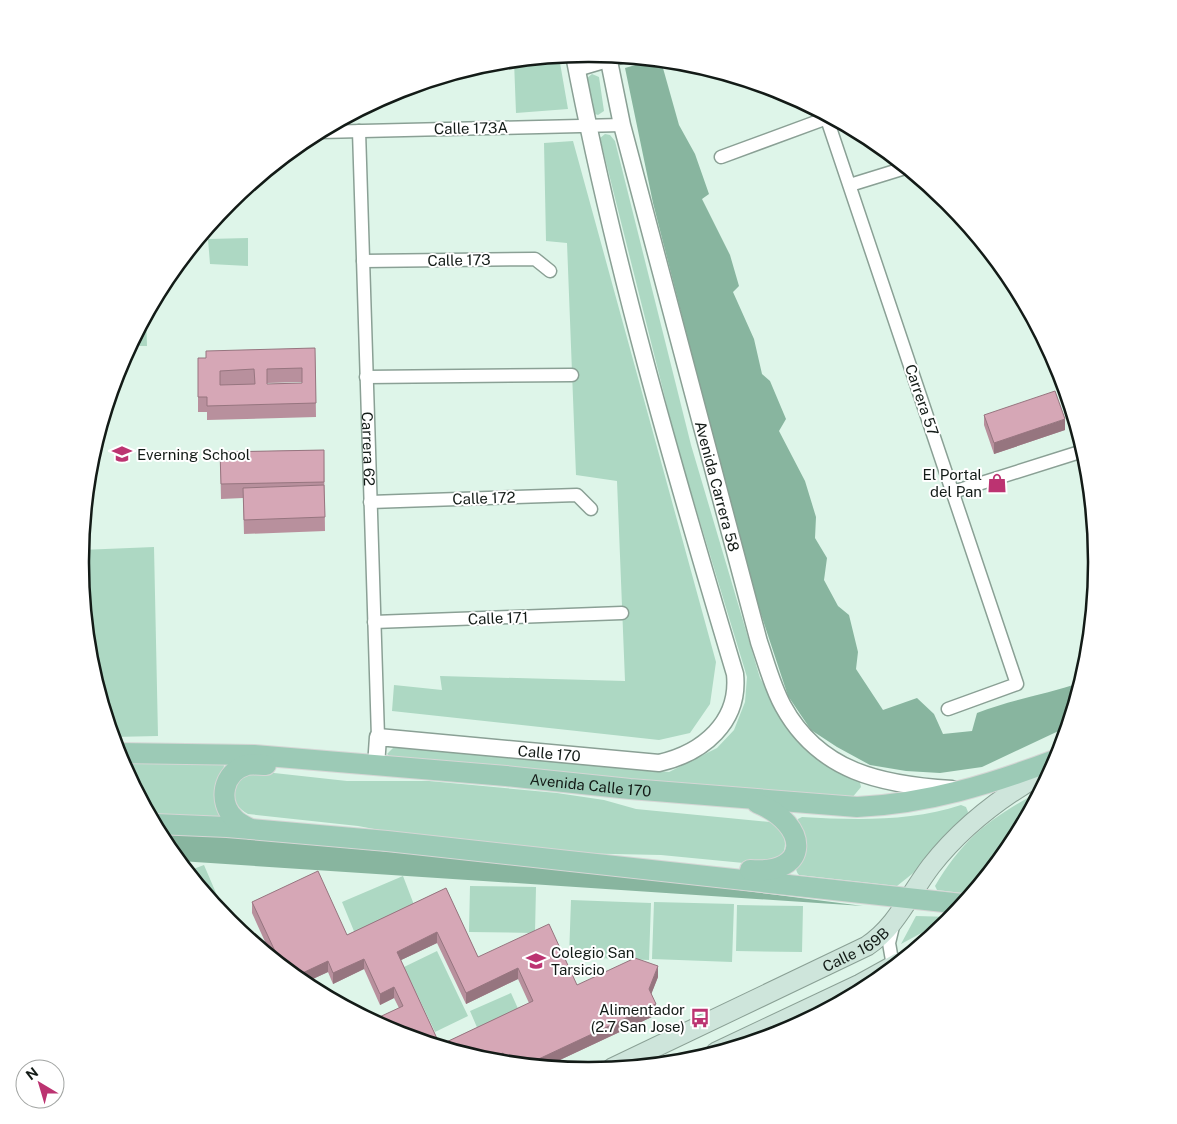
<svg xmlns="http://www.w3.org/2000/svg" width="1177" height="1124" viewBox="0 0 1177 1124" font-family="'Public Sans',sans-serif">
	<rect width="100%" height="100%" fill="#def5e9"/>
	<path fill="#add8c3" d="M559,57L568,109L516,113L514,61Z
		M592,74L599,77L604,111L598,115L592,113L586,79Z
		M605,134L610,135L615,141L691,445L760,678L785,720L859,778L861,787L851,799L392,758L387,754L395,746L669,772L717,748L734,730L745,702L747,677L677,446L600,138Z
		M573,141L716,662L710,704L690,733L659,740L392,711L394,685L442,690L440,676L625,681L617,481L576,475L567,243L546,241L544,143Z
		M248,238V266L210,264L208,239Z
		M146,317L147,346H130Z
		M154,547L158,736L113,737L90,661L80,562L81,550Z
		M121,761L224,764L221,818H152Z
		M265,772L347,781H429L557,793L604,800L636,809L770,822C783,829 789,841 782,856L754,864L661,855L566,853L412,836L358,826L248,814C233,806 229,791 239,777Z
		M1040,791L1011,845L970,894L937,890L935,886C964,837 991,818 1040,791Z
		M961,805L966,807L968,812L966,818L927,862L897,886L799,875C791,866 801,858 804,849C807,834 798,831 798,819L802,817C854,820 910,822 961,805Z
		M204,865L228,921L188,871Z
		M403,876L416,910L356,936L342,902Z
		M470,886L536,887L535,933L469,932Z
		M571,900L651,903L649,960L569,957Z
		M654,902L734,904L732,962L652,959Z
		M737,905L803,906L802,952L736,951Z
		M916,916L951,917L901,944Z
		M437,951L468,1016L435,1032L404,967Z
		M511,993L520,1013L479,1032L470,1011Z"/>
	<path fill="#88b59f" d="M653,60L661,61L679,125L695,154L709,194L702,199L730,255L739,286L733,292L754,339L762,374L770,381L786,419L779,431L805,481L816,517L815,538L827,558L824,580L838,606L849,615L858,652L856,669L883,710L917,698L934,714L943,734L972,731L977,713C1011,700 1046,694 1080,683L1067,727L982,767L940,773L906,771L870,765L837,747L811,730L788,696L758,605L706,410L653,203L625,68Z
		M159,831L567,868L863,906L180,861Z"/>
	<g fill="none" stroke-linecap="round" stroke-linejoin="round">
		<defs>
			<g id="minor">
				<path d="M577,70L621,57"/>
				<path d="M826,116L1017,684L948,709"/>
				<path id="s1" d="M359,131L378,737"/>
				<path d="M320,132L622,125"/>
				<path d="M721,157L827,118"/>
				<path d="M850,185L905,168"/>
				<path d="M363,261L535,259L550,271"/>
				<path d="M366,377L572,375"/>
				<path d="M953,492L1083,451"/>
				<path d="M370,502L577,495L591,509"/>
				<path d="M374,622L622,613"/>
				<path d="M893,966L889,943L894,922"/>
			</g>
			<g id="tertiary">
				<path id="s2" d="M608,56L622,125L759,642C766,662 772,686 783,706C819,772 882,785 952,789"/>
				<path id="s3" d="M376,766L378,737L659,763C703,753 740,722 735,674C674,470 614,265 574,55"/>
			</g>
			<g id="secondary">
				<path d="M716,1052L860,984L898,963"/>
				<path id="s4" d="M612,1068L867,946C897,926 909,895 931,866C963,825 1006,793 1052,768"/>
			</g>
			<g id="primary">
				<path id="s5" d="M118,753L254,755L506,776L630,789L857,807C926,804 992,784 1057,759"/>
				<path d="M155,824L227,827L387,841L962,904"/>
				<path d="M251,829C245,826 238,823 234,818C218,802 222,772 247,765C253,764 260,765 266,765"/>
				<path d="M750,870C811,875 810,825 757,803"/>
			</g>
		</defs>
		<use href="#minor" stroke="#8aa095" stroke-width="15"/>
		<use href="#tertiary" stroke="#8aa095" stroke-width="19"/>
		<use href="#secondary" stroke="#8aa095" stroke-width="21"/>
		<use href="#primary" stroke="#d5d6d5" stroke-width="22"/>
		<use href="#minor" stroke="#fff" stroke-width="12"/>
		<use href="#tertiary" stroke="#fff" stroke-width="16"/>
		<use href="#secondary" stroke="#cee5db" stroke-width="19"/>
		<use href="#primary" stroke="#9ccab6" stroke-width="20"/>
	</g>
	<path fill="#b8909d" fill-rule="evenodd" d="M315,348L316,417L207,420V412H198V358H206ZM302,382V383L267,384V383Z
		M984,415L1065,430L994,454L984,425Z
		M324,450L325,531L244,534L243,498L221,499L220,452Z
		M446,888L478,957L577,985L658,977L651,994L656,1015L547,1066L489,1060L394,1031L399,1008L394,998L380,1005L364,969L333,984L328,972L304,983L272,957L252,913V902L347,935ZM437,943L466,1004L518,979L529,1003L440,1045L401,960Z"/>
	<path fill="#96757f" d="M1065,419V430L994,454V443Z
		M437,932V943L397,962V952Z
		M364,959V969L333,984V973Z
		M328,961V972L304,983L296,976Z
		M658,966V977L649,1000V989Z
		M518,968V979L466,1004V993Z
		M394,987V998L380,1005V994Z
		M656,1004V1015L547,1066L528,1064Z
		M503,1053V1062L488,1060Z"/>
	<path fill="#d6a7b6" stroke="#96757f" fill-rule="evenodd" d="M315,348L316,403L207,406V397H198V358H206V351ZM302,368V383L267,384V369ZM254,369L255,384L220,385V371Z
		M1055,391L1065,419L994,443L984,415Z
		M324,450V482L221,484L220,452Z
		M324,485L325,517L244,520L243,488Z
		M318,871L347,935L446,888L478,957L549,924L577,985L635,958L658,966L649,989L656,1004L528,1064L507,1062L503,1053L488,1060L394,1031L373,1020L403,1006L394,987L380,994L364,959L333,973L328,961L296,976L281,964L252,902ZM437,932L466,993L518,968L533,1001L440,1045L397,952Z"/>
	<defs>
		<symbol id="school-bare" viewBox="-9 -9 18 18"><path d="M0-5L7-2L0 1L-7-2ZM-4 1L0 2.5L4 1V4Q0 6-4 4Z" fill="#bc3371" stroke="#fff" stroke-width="2.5" paint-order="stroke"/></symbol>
		<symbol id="shop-bare" viewBox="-9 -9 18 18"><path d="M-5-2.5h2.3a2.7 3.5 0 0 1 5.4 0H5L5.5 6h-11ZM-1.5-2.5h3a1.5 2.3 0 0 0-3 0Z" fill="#bc3371" stroke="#fff" stroke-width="2.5" paint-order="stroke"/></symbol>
		<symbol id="bus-bare" viewBox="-9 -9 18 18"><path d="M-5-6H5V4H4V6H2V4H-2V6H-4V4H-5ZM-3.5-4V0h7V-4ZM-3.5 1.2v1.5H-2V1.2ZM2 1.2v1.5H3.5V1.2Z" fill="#bc3371" stroke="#fff" stroke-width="2.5" paint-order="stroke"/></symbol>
	</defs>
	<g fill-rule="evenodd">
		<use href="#school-bare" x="108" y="440" width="28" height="28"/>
		<use href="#shop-bare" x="983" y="469" width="28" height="28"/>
		<use href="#school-bare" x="522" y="947" width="28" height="28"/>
		<use href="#bus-bare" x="686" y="1004" width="28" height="28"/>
	</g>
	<g text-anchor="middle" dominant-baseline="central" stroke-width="4" stroke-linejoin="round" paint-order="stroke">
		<g font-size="15" fill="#131b17" stroke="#fff">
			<text transform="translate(471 128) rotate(-1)">Calle 173A</text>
			<text transform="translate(459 260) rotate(-1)">Calle 173</text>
			<text transform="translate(922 400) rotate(71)">Carrera 57</text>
			<text stroke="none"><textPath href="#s1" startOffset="318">Carrera 62</textPath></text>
			<text stroke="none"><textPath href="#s2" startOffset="444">Avenida Carrera 58</textPath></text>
			<text transform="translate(484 498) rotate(-2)">Calle 172</text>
			<text transform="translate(498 618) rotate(-2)">Calle 171</text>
			<text stroke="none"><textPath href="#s3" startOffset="201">Calle 170</textPath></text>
			<text stroke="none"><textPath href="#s5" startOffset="474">Avenida Calle 170</textPath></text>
			<text stroke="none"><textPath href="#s4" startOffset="271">Calle 169B</textPath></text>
		</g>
		<g font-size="15" fill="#131b17" stroke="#fff" text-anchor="start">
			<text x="137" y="454">Everning School</text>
			<text x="982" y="474" text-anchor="end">El Portal<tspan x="982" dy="17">del Pan</tspan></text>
			<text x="551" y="952">Colegio San<tspan x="551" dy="17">Tarsicio</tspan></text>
			<text x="685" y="1009" text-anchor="end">Alimentador<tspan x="685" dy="17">(2.7 San Jose)</tspan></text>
		</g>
	</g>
	<path d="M0 0H1177V1124H0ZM588 62H589A499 499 0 0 1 1088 561V563A499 499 0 0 1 589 1062H588A499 499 0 0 1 89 563V561A499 499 0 0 1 588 62Z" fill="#fff" fill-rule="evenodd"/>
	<path fill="none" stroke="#131b17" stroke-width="2.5" d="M588 62H589A499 499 0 0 1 1088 561V563A499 499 0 0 1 589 1062H588A499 499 0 0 1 89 563V561A499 499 0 0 1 588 62Z"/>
	<g transform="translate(40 1084) rotate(322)"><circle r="24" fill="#ffffff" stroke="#a1a4a2"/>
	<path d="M0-4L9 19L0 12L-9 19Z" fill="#bc3371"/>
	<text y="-8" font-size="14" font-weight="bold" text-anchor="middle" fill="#131b17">N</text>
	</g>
</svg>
